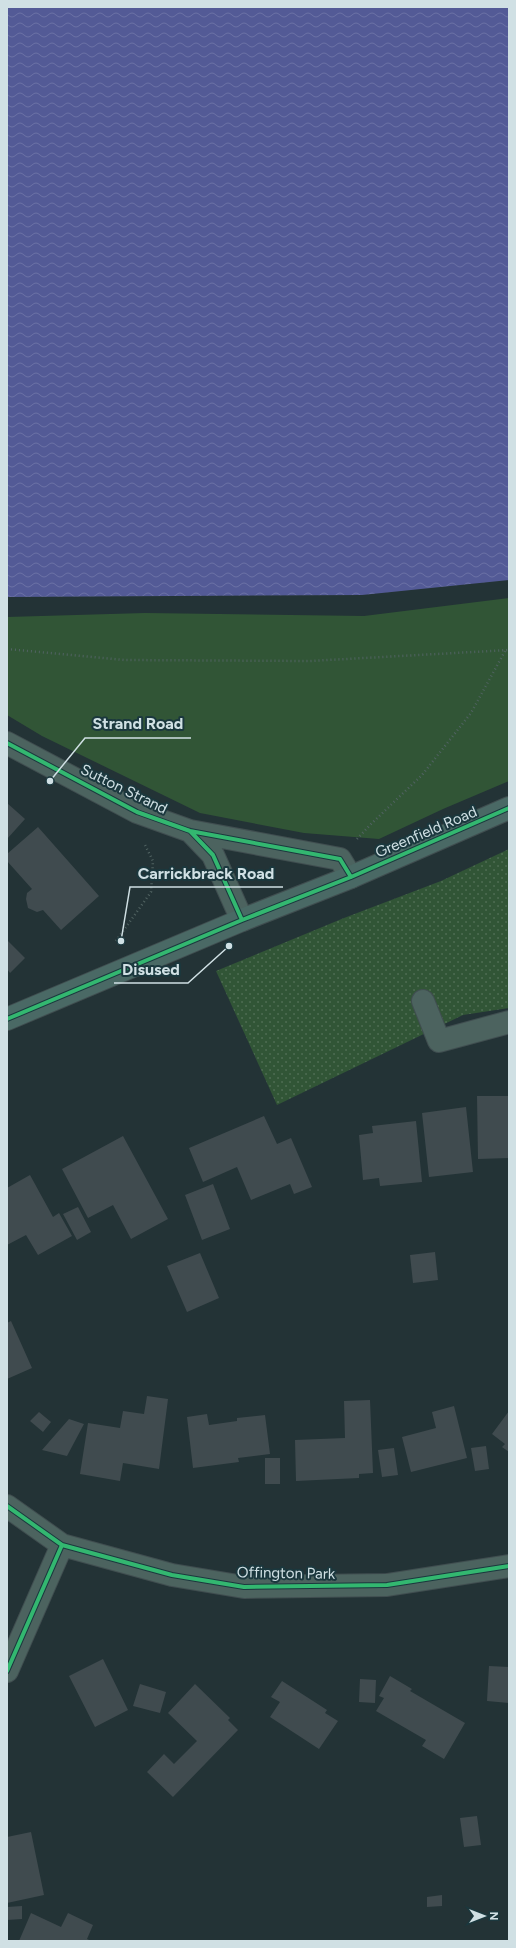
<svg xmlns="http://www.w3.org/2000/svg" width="516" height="1948" viewBox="0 0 516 1948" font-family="Figtree,sans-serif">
	<defs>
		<pattern id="park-dots" width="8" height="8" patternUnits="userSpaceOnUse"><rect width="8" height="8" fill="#315536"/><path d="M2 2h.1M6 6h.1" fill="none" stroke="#4e6d53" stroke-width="1.8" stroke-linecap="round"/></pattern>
		<pattern id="water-waves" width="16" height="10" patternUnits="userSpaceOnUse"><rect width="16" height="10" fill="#535a96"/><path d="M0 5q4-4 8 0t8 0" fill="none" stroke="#6b71a5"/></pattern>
	</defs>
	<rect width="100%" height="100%" fill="#233336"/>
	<path fill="#315536" d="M509,598V781L443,809L379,839L304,833L200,813L42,736L7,715V617L145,613L364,616Z"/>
	<path fill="url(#park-dots)" d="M509,849V1008L463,1015L277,1105L216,971L344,918L441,881Z"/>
	<path fill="url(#water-waves)" d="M7,7H509V580L362,595L7,597Z"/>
	<path fill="#404b4f" d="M7,803L25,819L7,839Z
		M38,827L99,896L61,930L43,910L37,912L28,908L26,899L27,893L32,889L7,861V854Z
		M7,940L25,958L10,973L7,969Z
		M477,1096H509V1158L478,1159Z
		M466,1107L473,1172L429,1177L422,1113Z
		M264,1116L277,1144L291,1138L312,1187L294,1194L290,1184L251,1200L237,1167L203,1182L189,1148Z
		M416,1121L422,1182L380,1186L379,1178L363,1180L359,1135L373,1133L372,1126Z
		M123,1136L168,1219L131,1239L113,1205L88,1218L62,1169Z
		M30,1175L53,1217L59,1213L72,1236L38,1255L26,1235L7,1245V1188Z
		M213,1184L230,1229L202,1240L185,1195Z
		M78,1207L91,1232L77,1240L63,1214Z
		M435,1252L438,1280L413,1283L410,1255Z
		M200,1253L219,1298L187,1312L167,1266Z
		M11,1321L32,1368L7,1379V1323Z
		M147,1396L168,1399L159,1469L123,1463L120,1481L80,1474L88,1423L120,1428L123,1411L144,1414Z
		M370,1400L373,1473L359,1474V1478L296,1481L295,1440L345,1438L344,1401Z
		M454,1406L467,1458L411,1472L402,1437L436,1428L432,1412Z
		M509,1411V1452L502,1447L505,1444L492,1434Z
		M39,1412L51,1422L43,1432L30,1421Z
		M207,1414L209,1425L237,1421V1418L265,1415L270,1454L238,1458L239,1462L193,1468L187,1417Z
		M69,1419L84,1424L67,1456L42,1450Z
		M486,1446L489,1469L475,1471L471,1448Z
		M394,1448L398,1475L382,1477L378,1450Z
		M265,1458H280V1484H265Z
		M103,1659L128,1710L95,1727L69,1676Z
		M489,1666L509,1667V1703L487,1701Z
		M390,1676L412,1689L410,1691L465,1723L444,1759L422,1746L426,1740L376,1711L384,1698L379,1696Z
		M360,1679L376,1680L375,1703L359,1702Z
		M282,1681L327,1710L325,1713L338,1721L319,1749L270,1717L280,1702L271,1697Z
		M140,1684L166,1692L160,1713L133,1706Z
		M195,1684L230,1718L228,1720L238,1730L173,1797L147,1772L164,1754L174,1764L197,1741L168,1713Z
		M477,1816L481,1845L464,1847L460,1818Z
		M31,1832L44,1895L7,1903V1837Z
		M442,1895V1906L427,1907V1897Z
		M22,1906V1919L7,1920V1907Z
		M31,1913L61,1927L68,1913L93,1925L87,1939L91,1941H19Z"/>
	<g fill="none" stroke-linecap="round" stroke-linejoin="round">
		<defs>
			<path id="minor" d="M423,1001L439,1041L509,1022
				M7,1506L62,1545L172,1575L244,1587L387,1585L509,1566
				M7,1671L62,1545"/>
			<path id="tertiary" d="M7,743L137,812L190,831L340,859L351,877
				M190,831L213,855L242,920"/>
			<path id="secondary" d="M7,1019L242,920L351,877L509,808"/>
		</defs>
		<use href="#minor" stroke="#404e50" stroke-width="24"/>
		<use href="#tertiary" stroke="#404e50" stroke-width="24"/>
		<use href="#secondary" stroke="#404e50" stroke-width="24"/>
		<path stroke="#516362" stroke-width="2.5" stroke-dasharray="1 3" stroke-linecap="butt" d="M7,649L124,660L310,661L509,650
			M357,839L370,825L422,775L471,713L505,651
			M116,941L151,892L153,861L144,843"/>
		<use href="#minor" stroke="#4c635f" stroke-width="22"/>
		<use href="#tertiary" stroke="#4c635f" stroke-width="22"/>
		<use href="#secondary" stroke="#4a6965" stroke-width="22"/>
		<defs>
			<path id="cycleway" d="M7,743L137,812L190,831L340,859L351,877
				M190,831L213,855L242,920
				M7,1019L242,920L351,877L509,808
				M7,1506L62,1545L172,1575L244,1587L387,1585L509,1566
				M7,1671L62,1545"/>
		</defs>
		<use href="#cycleway" stroke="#1b383e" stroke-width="6"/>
		<use href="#cycleway" stroke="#33b770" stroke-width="4"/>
	</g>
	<g text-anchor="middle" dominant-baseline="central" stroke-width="4" stroke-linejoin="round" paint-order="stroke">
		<g font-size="15" fill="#d0e0e4" stroke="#1b383e">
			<text transform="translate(124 789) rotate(26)">Sutton Strand</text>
			<text transform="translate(426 832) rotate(-23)">Greenfield Road</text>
			<text transform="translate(286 1573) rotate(1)">Offington Park</text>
		</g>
	</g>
	<path fill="none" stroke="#d0e0e4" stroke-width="1.5" d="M50 781L85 738H191M121 941L130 887H283M229 946L188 983H114"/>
	<g fill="#d0e0e4" stroke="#1b383e" stroke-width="1.5">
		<circle cx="50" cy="781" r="4"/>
		<circle cx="121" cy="941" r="4"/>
		<circle cx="229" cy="946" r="4"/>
	</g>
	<g font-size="16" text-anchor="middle" font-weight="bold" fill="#d0e0e4" stroke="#1b383e" stroke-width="4" stroke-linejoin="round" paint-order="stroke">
		<text x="138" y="729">Strand Road</text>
		<text x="206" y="879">Carrickbrack Road</text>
		<text x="151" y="975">Disused</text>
	</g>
	<rect width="516" height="1948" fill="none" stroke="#d0e0e4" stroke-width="16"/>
	<g transform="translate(484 1916) rotate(90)" stroke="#1b383e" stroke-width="3" paint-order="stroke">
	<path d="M0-3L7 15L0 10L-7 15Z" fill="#d0e0e4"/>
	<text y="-6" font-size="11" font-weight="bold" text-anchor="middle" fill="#d0e0e4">N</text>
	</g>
</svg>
